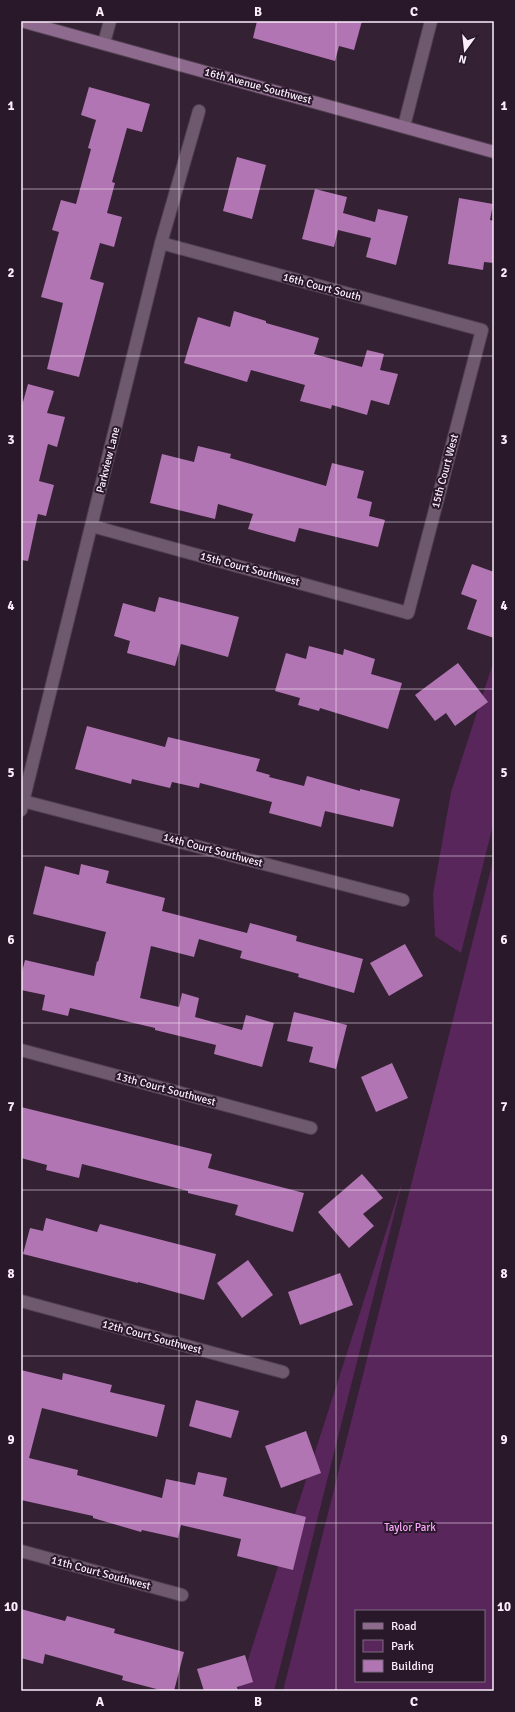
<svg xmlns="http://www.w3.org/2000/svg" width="515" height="1712" viewBox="0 0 515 1712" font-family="Signika,sans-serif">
	<rect width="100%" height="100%" fill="#342134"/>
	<path fill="#59265b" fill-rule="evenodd" d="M494,660V821L461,953L435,936L433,894L451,792Z
		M494,857V1691H283ZM356,1611H484V1681H356Z
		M403,1179L274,1691H238Z"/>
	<path fill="#b275b3" d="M257,21H362L354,50L339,46L335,61L253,38Z
		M89,87L150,104L142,132L127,128L112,182L115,183L107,213L122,217L114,247L100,243L90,279L104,283L79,377L47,369L63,303L41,297L59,232L52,230L61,200L76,204L91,149L88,148L96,120L81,115Z
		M237,157L266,165L252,219L223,211Z
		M315,189L347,197L343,213L375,222L378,209L408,216L396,265L366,257L371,238L338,230L334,247L302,239Z
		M459,198L493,204L490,220L494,221V263L484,262L483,270L448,264Z
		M234,311L266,321V323L319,338L314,354L362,367L367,350L384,354L380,370L398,374L389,405L371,400L367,415L332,405L331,409L300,401L305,385L251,370L247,382L184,363L198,317L230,327Z
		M28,384L54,391L47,413L65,417L57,447L48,444L39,481L54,485L46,516L38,514L28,561L21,560V409Z
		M198,446L231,454L230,458L326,486L332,463L364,471L357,498L372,502L369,516L385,520L378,547L299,528L295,542L248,529L253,514L218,504L215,519L150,503L162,454L194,462Z
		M472,564L494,572V638L467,629L477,600L461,594Z
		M159,597L239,617L228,657L181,644L175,666L127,653L130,641L114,636L123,603L155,612Z
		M309,646L343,655L344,649L375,659L371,674L402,683L388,729L320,708L319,711L298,705L300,698L275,691L286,653L306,659Z
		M458,663L488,702L455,726L446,713L435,721L415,695Z
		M87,726L165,747L168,737L260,759L256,771L270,775L269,777L304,786L307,776L360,791V789L400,799L393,827L325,811L321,827L269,813L272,802L200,783L199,788L172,782L170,788L132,779L131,784L75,769Z
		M81,864L109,871L106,883L165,898L162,911L247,933L250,923L297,936L296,941L363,959L354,993L298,977L299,974L240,958L242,951L199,939L194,957L151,946L140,998L179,1007L182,993L199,998L195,1017L242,1030L246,1015L274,1023L262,1067L214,1054L216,1045L155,1030V1028L70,1008L68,1016L42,1010L45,995L21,990V976L25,960L94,976L97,961L98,962L106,932L33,914L45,866L79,875Z
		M405,944L423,976L389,996L370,963Z
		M294,1012L347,1025L336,1069L309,1062L313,1047L287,1041Z
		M392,1063L408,1098L376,1112L361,1077Z
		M21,1107L212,1154L208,1168L304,1193L293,1232L235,1215L238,1205L188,1193V1191L114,1172L82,1164L79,1178L46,1170L47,1165L21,1158Z
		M362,1174L383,1198L363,1214L374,1226L349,1248L318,1212Z
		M46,1218L97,1232L100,1224L216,1254L204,1300L138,1282V1283L23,1254L30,1228L43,1231Z
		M248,1260L273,1295L242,1318L217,1283Z
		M340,1273L353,1305L300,1325L288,1292Z
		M21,1370L62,1380L63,1373L112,1385L110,1392L165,1405L157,1437L42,1408L29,1458L78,1470L77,1475L162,1498L166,1479L195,1485L198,1472L227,1478L223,1496L306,1517L293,1570L237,1556L241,1539L181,1525L178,1538L142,1530L141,1532L93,1518V1516L21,1500Z
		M196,1400L239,1411L231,1438L189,1426Z
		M306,1431L321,1473L281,1488L265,1446Z
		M21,1609L65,1621L67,1616L115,1629L114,1633L184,1652L174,1691H164L122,1680L123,1676L45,1654L43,1664L21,1658Z
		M245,1655L253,1682L237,1687L238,1691H204L197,1669Z"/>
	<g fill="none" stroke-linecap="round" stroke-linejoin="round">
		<defs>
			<path id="street" d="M104,43L110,21
				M404,126L431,21
				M92,526L408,613L482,330L161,243
				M23,801L403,900
				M21,810L161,243L199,111
				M21,1050L311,1128
				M21,1301L283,1372
				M21,1551L182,1595"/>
			<path id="secondary" d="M21,21L494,152"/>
		</defs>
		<use href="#street" stroke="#514051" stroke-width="14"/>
		<use href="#secondary" stroke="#514051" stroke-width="14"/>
		<use href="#street" stroke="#6e596f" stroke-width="12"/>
		<use href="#secondary" stroke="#8e6b8e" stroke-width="12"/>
	</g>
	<path fill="none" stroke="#fbeefb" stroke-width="1" stroke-opacity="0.55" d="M179,21V1691M336,21V1691M21,189H494M21,356H494M21,522H494M21,689H494M21,856H494M21,1023H494M21,1190H494M21,1356H494M21,1523H494"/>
	<g text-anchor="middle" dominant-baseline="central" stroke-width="4" stroke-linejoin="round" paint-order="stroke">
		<g font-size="11" fill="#fbeefb" stroke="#29172a">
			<text transform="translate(258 86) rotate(15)">16th Avenue Southwest</text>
			<text transform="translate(322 287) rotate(15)">16th Court South</text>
			<text transform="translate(108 460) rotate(-76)">Parkview Lane</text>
			<text transform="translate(445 471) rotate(-75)">15th Court West</text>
			<text transform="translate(250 569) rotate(15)">15th Court Southwest</text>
			<text transform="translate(213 850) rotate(15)">14th Court Southwest</text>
			<text transform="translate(166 1089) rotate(15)">13th Court Southwest</text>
			<text transform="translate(152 1337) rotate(15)">12th Court Southwest</text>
			<text transform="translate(101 1573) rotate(15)">11th Court Southwest</text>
		</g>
		<g font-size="11" fill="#faa8fc" stroke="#29172a">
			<text x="410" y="1527">Taylor Park</text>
		</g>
	</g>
	<rect width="515" height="1712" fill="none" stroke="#29172a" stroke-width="44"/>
	<rect x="355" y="1610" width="130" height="72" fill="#29172a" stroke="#7d6d7e"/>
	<rect x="363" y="1623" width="20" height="6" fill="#8e6b8e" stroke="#7d6d7e"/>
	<text x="391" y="1630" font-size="12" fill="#fbeefb">Road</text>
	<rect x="363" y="1640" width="20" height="12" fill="#59265b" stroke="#7d6d7e"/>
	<text x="391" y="1650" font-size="12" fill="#fbeefb">Park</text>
	<rect x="363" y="1660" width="20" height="12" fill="#b275b3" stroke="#7d6d7e"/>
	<text x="391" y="1670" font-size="12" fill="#fbeefb">Building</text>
	<g transform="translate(465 50) rotate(195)" stroke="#29172a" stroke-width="3" paint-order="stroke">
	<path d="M0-3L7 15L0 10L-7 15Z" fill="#fbeefb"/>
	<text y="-6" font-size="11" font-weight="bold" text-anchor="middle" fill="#fbeefb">N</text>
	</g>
	<rect x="22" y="22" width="471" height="1668" fill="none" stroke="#fbeefb" stroke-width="1.5"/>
	<g font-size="13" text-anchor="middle" font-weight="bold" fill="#fbeefb">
		<text x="100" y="16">A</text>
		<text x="258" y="16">B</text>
		<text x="414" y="16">C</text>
		<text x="11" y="110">1</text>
		<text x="504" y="110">1</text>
		<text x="11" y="277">2</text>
		<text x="504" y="277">2</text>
		<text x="11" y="444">3</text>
		<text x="504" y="444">3</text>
		<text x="11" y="610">4</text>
		<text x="504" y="610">4</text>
		<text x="11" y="777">5</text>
		<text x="504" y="777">5</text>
		<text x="11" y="944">6</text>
		<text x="504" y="944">6</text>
		<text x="11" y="1111">7</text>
		<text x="504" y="1111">7</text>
		<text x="11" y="1278">8</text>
		<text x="504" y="1278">8</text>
		<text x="11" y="1444">9</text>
		<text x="504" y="1444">9</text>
		<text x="11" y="1611">10</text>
		<text x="504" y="1611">10</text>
		<text x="100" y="1706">A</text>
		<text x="258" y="1706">B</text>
		<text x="414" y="1706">C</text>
	</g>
</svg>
